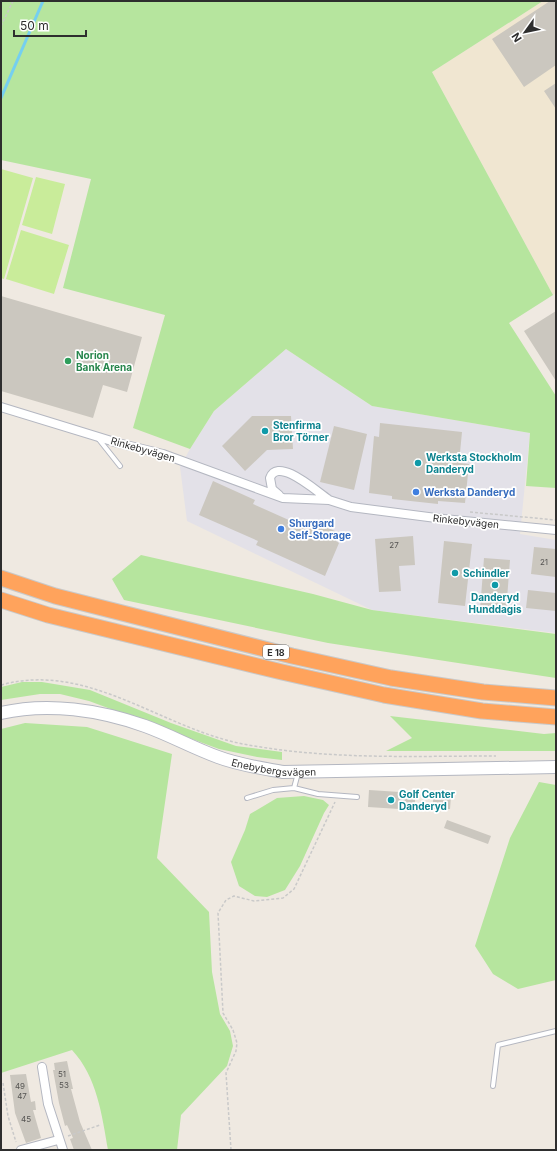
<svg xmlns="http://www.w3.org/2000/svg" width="557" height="1151" viewBox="0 0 557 1151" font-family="Inter,sans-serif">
	<rect width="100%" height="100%" fill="#efe9e1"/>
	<path fill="#e3e1e8" d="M286,349L372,406L530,433L520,534L556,540V633L372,610L187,521L180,467L190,449L214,411Z"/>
	<path fill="#f0e6d1" d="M543,1H556V293L553,295L432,72Z"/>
	<path fill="#b6e59e" d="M1,1H543L432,72L553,295L509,323L556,396V488L526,486L530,433L372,406L286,349L214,411L190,449L133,428L165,315L63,288L91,179L1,160Z
		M141,555L313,594L372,610L556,634V678L328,643L124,600L112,579Z
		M22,682H42L90,690L171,723L236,746L282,752V760L257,757L219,749L89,701L60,694H40L1,700V687Z
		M390,716L544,734L556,733V751H386L412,738Z
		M25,723L87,727L172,754L157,858L209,912L212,972L220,1014L230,1031L233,1046L227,1066L181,1115L177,1150H108C102,1115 97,1077 72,1050L1,1073V729Z
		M539,782L556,785V980L518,989L493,974L475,946L510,838Z
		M304,796L323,800L329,805L324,813L300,866L285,890L267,897L255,896L239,886L231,862L245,830L250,814L277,798Z"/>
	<path fill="#c9ec9a" d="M1,169L33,178L4,279L1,278Z
		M36,177L65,184L52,234L22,225Z
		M21,230L69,245L54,294L6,279Z"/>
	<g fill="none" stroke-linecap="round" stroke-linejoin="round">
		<path stroke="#75cff0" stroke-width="3" d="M1,98L43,1"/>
	</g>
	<path fill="#cbc7bf" d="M550,1H556V65L524,87L492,39Z
		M556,83V109L544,91Z
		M1,296L142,337L127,392L103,385L93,418L1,391Z
		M556,311V381L524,331Z
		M252,416H291L293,449L267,450L245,471L222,446Z
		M380,423L462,432L459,463L469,464L465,503L438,501V504L392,499V496L369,493L374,436L379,437Z
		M334,426L367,434L354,490L320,482Z
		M213,481L255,500L253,504L291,521L293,517L312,525L314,521L339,533L336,541L339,543L325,576L256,545L258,541L199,515Z
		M413,536L415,565L399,566L401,591L379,592L375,539Z
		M444,541L472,544L465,606L438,603Z
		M534,547L556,549V577L531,574Z
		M484,558L510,560L506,612L480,610Z
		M528,590L556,593V611L526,608Z
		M369,790L415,793V810L368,807Z
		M433,796H451L450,809H433Z
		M447,820L491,836L488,844L444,828Z
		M67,1061L73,1089H71L80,1122L92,1150H74L70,1139L73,1138L67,1125L65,1126L59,1103L53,1070H55L54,1063Z
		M26,1074L31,1102L35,1101L36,1110H33L41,1138L26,1143L15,1113L10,1075Z"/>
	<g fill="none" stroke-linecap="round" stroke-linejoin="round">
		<defs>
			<path id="service" d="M97,437L120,466
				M294,788L318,794L357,797
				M247,798L273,790L294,788L298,773
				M493,1086L498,1045L556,1031"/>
			<path id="minor" d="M1,407L118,443L163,454L283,498L329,500L351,507L444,519L556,530
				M279,495L272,489L270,478C278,456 317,492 328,499
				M42,1067L48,1104L63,1150
				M21,1150L58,1140"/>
			<g id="secondary">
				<path id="s1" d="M1,713C48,702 100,710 145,726C170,735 193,748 218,757C239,765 261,768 283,772L556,767"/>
			</g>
			<path id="motorway" d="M1,578L55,596L292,656L391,678L483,692L556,698
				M1,600L48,615L282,672L384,695L482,711L556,717"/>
		</defs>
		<use href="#service" stroke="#b4b7c1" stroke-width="6"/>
		<use href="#minor" stroke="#b4b7c1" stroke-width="10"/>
		<use href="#secondary" stroke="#b4b7c1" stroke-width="14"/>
		<use href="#motorway" stroke="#c9c9c9" stroke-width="17"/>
		<path stroke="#c9c9c9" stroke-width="1.5" stroke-dasharray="3 2" stroke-linecap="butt" d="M1,26L13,1
			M470,512L556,520
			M1,685C88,661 161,728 243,744C327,760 412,756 496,756
			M3,1083L8,1116L16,1142
			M68,1136L100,1125
			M231,1150L226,1073L236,1051L237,1043L233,1030L223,1013L218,913L226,900L234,896L254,901L283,898L294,889L335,802"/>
		<use href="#service" stroke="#fff" stroke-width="4"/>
		<use href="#minor" stroke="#fff" stroke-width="8"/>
		<use href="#secondary" stroke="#fff" stroke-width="12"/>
		<use href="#motorway" stroke="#ffa35c" stroke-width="15"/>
	</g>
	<circle fill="#2e9e5b" stroke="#fff" stroke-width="1.5" cx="68" cy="361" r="4"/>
	<g fill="#0f9aa8" stroke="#fff" stroke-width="1.5">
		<circle cx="265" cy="431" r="4"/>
		<circle cx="418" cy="463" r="4"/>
		<circle cx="455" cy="573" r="4"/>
		<circle cx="495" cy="585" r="4"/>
		<circle cx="391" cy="800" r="4"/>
	</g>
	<g fill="#3f7fe0" stroke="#fff" stroke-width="1.5">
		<circle cx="416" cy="492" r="4"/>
		<circle cx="281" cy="529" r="4"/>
	</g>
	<g text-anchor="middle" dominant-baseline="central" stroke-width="3.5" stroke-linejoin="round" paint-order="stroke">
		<g font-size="8" fill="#555452">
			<text x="394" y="545">27</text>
			<text x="544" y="562">21</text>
			<text x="62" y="1074">51</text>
			<text x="64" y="1085">53</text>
			<text x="20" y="1086">49</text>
			<text x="22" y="1096">47</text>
			<text x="26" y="1119">45</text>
		</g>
		<rect fill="#fff" stroke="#6d6d6d" stroke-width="1" x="263" y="645" width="26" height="14" rx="3"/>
		<g font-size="9" font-weight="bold" fill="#2e2e2e">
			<text x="276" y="652">E 18</text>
		</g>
		<g font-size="10" font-weight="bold" fill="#27864d" stroke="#fff" text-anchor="start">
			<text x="76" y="355">Norion<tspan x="76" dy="12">Bank Arena</tspan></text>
		</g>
		<g font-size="10" font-weight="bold" fill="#0d838f" stroke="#fff" text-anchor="start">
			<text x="273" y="425">Stenfirma<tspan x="273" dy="12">Bror Törner</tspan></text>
			<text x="426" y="457">Werksta Stockholm<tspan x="426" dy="12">Danderyd</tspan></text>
			<text x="463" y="573">Schindler</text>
			<text x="495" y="597" text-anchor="middle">Danderyd<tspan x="495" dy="12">Hunddagis</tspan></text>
			<text x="399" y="794">Golf Center<tspan x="399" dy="12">Danderyd</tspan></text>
		</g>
		<g font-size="10" fill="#2e2e2e" stroke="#fff">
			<text transform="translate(143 449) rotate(16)">Rinkebyvägen</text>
			<text transform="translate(466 521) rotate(6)">Rinkebyvägen</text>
			<text stroke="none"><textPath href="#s1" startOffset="283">Enebybergsvägen</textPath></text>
		</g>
		<g font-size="10" font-weight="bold" fill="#366cbe" stroke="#fff" text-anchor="start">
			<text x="424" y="492">Werksta Danderyd</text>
			<text x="289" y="523">Shurgard<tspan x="289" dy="12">Self-Storage</tspan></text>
		</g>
	</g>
	<rect width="557" height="1151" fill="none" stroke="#2e2e2e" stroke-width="4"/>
	<g transform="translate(525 32) rotate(237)" stroke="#ffffff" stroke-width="3" paint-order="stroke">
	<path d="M0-3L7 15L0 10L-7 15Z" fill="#2e2e2e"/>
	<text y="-6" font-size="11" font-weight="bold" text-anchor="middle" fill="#2e2e2e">N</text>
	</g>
	<path d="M14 30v6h72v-6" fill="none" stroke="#2e2e2e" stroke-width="2"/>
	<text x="20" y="30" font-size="12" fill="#2e2e2e" stroke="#ffffff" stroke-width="3" paint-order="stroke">50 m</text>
</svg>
